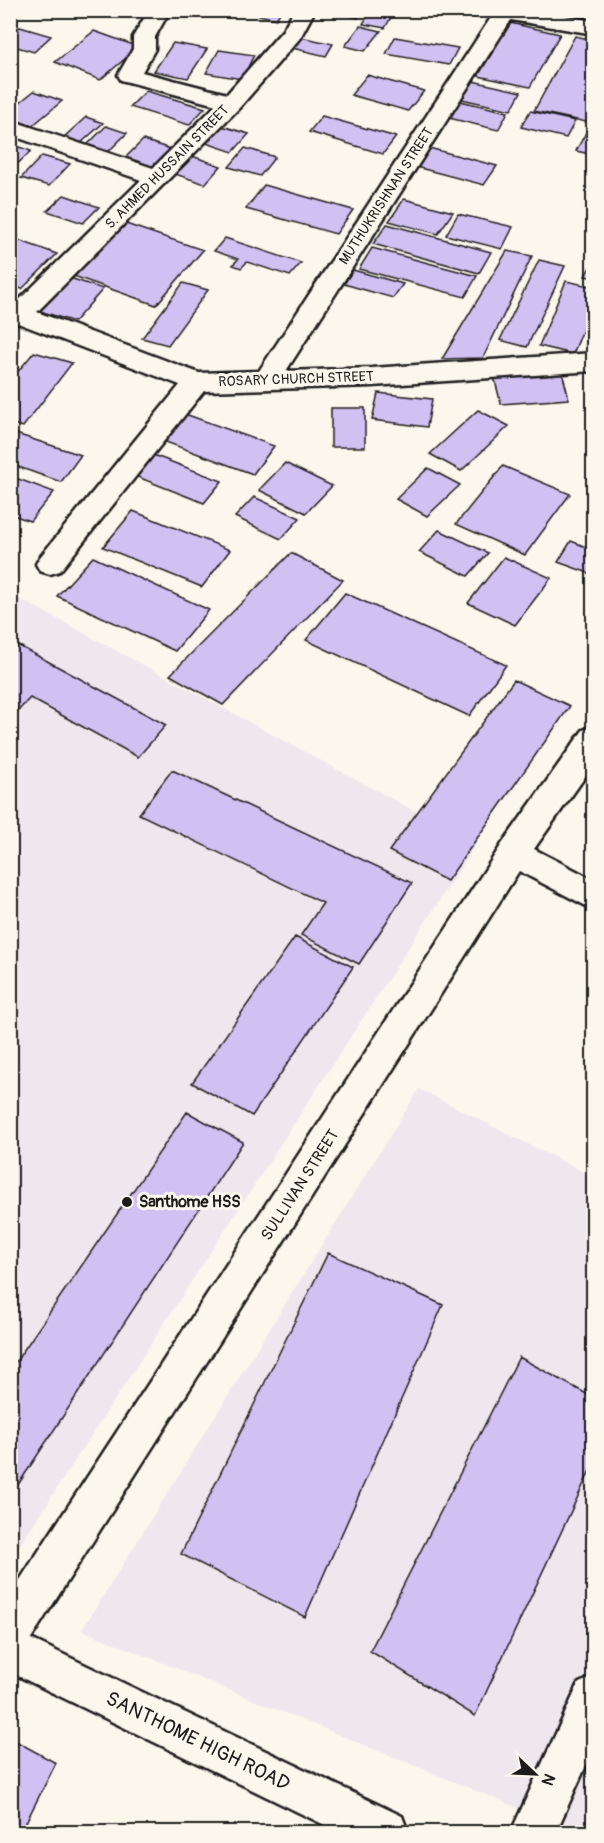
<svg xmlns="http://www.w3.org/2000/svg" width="604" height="1843" viewBox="0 0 604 1843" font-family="Pangolin,sans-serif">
	<rect width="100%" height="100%" fill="#fbf7ec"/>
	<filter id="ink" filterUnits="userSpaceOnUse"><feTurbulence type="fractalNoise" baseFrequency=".0167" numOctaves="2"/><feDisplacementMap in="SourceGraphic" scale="12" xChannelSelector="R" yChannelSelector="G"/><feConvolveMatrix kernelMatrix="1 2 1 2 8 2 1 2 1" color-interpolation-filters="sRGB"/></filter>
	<g filter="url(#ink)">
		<path fill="#eee7ee" d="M11,594L476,844L11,1559Z
			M419,1089L593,1177V1832H577L82,1630Z"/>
		<path fill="#d1c1f3" stroke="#1c1c1c" stroke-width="1.5" d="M248,10H282L276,19L246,12Z
			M339,10H363L358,18L337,13Z
			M371,10H395L385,28L363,24Z
			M574,10H594V21L571,17Z
			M510,23L560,34L530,87L478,76Z
			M360,26L381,31L365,51L345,46Z
			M20,27L51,36L34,52L10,45V35Z
			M94,31L139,47L100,80L55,62Z
			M296,36L333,44L326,56L288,47Z
			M575,36L594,40V108L586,122L534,111Z
			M395,37L458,48L449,65L386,54Z
			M173,43L207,49L188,78L154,71Z
			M219,50L254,55L242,79L206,73Z
			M367,75L424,91L408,111L351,95Z
			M468,80L521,92L511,110L457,98Z
			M34,91L62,101L32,126L10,118V110Z
			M146,91L205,108L189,125L130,107Z
			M460,101L508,112L498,130L449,118Z
			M530,111L575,121L566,138L521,127Z
			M322,116L396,137L383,154L309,132Z
			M86,117L103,123L80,144L63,138Z
			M590,125L594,126V155L576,151Z
			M106,126L127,133L107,153L86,146Z
			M222,126L249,134L233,152L206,143Z
			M143,140L171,149L151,169L123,160Z
			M10,144L31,151L10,171Z
			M245,148L275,157L260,176L229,167Z
			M429,148L497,166L484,185L416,167Z
			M189,155L221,166L205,184L172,173Z
			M42,156L70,164L49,186L21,178Z
			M264,185L353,210L336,234L246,209Z
			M64,195L99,207L83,223L47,211Z
			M404,199L453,212L438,234L389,221Z
			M458,214L513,227L502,249L446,235Z
			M117,221L203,250L156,305L68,274Z
			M387,224L491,252L479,273L373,244Z
			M225,238L301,263L290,276L247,262L241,268L233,265L238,259L214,251Z
			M18,240L57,254L22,289L10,285V247Z
			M372,248L477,276L465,297L359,269Z
			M507,251L532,256L483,358L442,359Z
			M539,260L565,266L527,347L500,340Z
			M594,260V278L585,276Z
			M353,270L403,284L393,298L344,284Z
			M70,278L103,289L74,322L40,311Z
			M566,281L594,287V303L573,354L539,346Z
			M183,283L208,290L168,345L142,338Z
			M34,352L72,363L23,427L10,423V381Z
			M562,372L569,399L501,404L494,377Z
			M378,393L432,399L427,427L372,420Z
			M331,408H365V447H331Z
			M478,410L509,426L461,471L430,454Z
			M185,414L274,446L253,474L163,441Z
			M10,432L81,455L61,482L10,464Z
			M153,455L222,481L204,503L135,476Z
			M285,463L332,486L306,513L259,490Z
			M503,466L570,494L525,555L456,524Z
			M428,468L460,485L427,516L396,499Z
			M10,476L54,492L30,521L10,514Z
			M254,497L300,518L281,539L235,517Z
			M133,511L230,550L202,587L103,547Z
			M439,530L488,553L468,576L419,552Z
			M571,541L594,550V575L558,562Z
			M291,553L343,580L223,705L170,675Z
			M93,557L209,610L175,651L57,596Z
			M504,557L551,578L515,625L468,603Z
			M345,593L506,665L469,716L306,640Z
			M10,641L166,725L138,757L30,698L14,715L10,713Z
			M514,680L570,706L447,881L389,851Z
			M172,770L412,883L359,964L301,935L323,903L139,814Z
			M295,937L353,967L252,1116L192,1083Z
			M187,1112L243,1142L10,1497V1370Z
			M328,1253L443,1305L305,1617L181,1554Z
			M519,1357L594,1398V1462L475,1716L370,1651Z
			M10,1738L56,1763L21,1832H10Z"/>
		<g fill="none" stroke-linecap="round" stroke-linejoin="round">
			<defs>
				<path id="minor" d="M149,10H170L155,37V49L142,72L227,94L283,30L294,10H315L300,38L240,107L37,312L199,373L259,371L492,16L483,10H532L594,21V34L511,20L286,371L372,368L594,353V371L372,386L204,391L60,571L50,574L40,571L36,564L40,557L180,385L10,320V303L15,304L141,180L10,135V120L153,168L216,105L121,80L118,75L133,49V37Z
					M594,727V764L534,849L594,880V910L519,871L25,1648L10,1654V1595L502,844L583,730Z
					M594,1677V1748L556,1832H511L579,1683Z"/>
				<path id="major" d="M10,1629L402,1816L408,1832H339L10,1672Z"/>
			</defs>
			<use href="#minor" stroke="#1c1c1c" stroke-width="5"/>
			<use href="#major" stroke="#1c1c1c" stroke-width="5"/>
			<use href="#minor" fill="#fbf7ec" fill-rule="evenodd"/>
			<use href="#major" fill="#fbf7ec" fill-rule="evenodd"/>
		</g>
	</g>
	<circle fill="#1c1c1c" stroke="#fbf7ec" stroke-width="2" cx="127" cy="1202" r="6"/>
	<g text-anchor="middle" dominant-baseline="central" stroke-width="6" stroke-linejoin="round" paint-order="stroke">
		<g font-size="14" fill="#1c1c1c" stroke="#fbf7ec">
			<text transform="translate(167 167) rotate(-45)">S. AHMED HUSSAIN STREET</text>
			<text transform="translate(386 196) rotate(-57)">MUTHUKRISHNAN STREET</text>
			<text transform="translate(296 379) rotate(-2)">ROSARY CHURCH STREET</text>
		</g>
		<g font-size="16" fill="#1c1c1c" stroke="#fbf7ec">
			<text transform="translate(300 1185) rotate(-57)">SULLIVAN STREET</text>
		</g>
		<g font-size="16" font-weight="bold" fill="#1c1c1c" stroke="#fbf7ec" text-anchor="start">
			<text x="139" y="1202">Santhome HSS</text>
		</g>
		<g font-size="20" fill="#1c1c1c" stroke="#fbf7ec">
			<text transform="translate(198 1741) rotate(26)">SANTHOME HIGH ROAD</text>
		</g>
	</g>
	<rect width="604" height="1843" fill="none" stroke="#fbf7ec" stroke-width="36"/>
	<rect x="18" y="18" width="568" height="1807" fill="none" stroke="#1c1c1c" stroke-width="2" filter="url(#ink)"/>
	<g transform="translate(535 1774) rotate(113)" stroke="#fbf7ec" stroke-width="4.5" paint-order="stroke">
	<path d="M0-4.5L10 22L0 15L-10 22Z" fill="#1c1c1c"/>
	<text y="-9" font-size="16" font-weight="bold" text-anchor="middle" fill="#1c1c1c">N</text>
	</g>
</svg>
